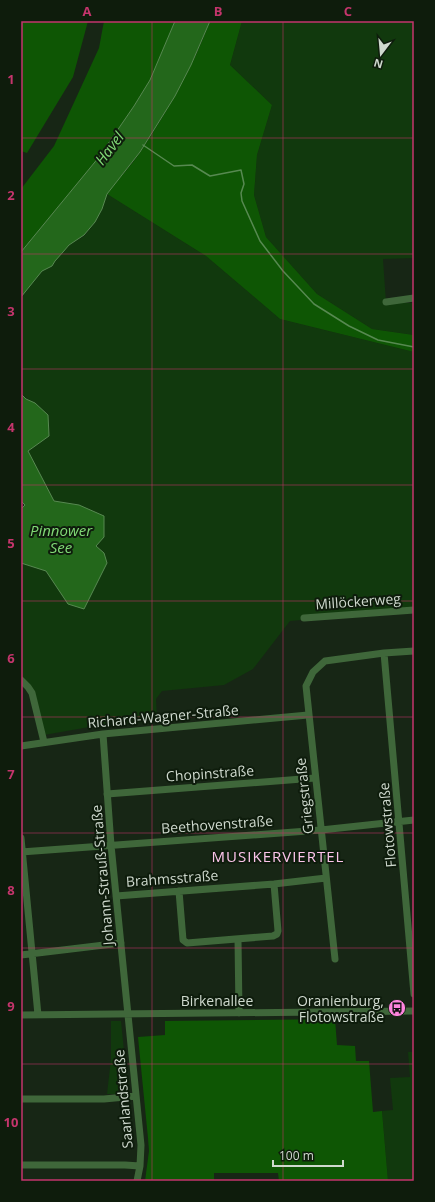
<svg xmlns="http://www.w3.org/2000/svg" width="435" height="1202" viewBox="0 0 435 1202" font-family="'Open Sans',sans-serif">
	<rect width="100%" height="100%" fill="#172615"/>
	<path fill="#11390d" d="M242,21H414V258L383,259L386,303H414V335L372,329L317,294L266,237L254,195L257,155L272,105L230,65Z
		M107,194L206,256L280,319L414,352V610L290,621L253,669L224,685L162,691L156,699L157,721L95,726L44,735L33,690L21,678V563L46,571L68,604L96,546L79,505L54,501L28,451L33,447L32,402L21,394V297L42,271L52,266C56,258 63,250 69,245C74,241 81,239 85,235C96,223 102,208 107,194Z
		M111,1021H121L128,1090L125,1094H107L111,1059Z
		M408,1052H414V1181H388L382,1111L393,1110L390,1078L410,1077Z"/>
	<path fill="#0e5604" d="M21,21H88L73,77L27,153L21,151Z
		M104,21H175L150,80L134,106L99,157L21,252V189L54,146L99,48Z
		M210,21H242L230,65L272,105L257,155L254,195L266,237L317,294L372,329L414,335V352L280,319L206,256L107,194C118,179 131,166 141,151C168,110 193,67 210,21Z
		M335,1019L337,1045L355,1046L356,1061H369L373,1112L382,1111L388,1181H279L278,1173H214V1181H145L149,1151L148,1138L138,1037L165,1035V1021Z"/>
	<path fill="#23671b" stroke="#578951" d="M175,21H210L191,65L175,96L140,152L107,194L102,209L95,222L84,235L69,245L63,252L55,261L52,266L42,271L21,297V252L99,157L134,106L150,80Z
		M21,394L26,399L35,403L48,415L49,436L28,451L54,501L79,505L104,516V537L96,546L104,553L107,563L84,609L68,604L46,571L21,563V509L25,505L21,501Z"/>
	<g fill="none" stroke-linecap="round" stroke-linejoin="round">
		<path stroke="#578951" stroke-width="1.5" d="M143,145L174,166L192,165L210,176L241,170L244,184L241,193L242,201L260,241L283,271L314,304L349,326L378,340L414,347"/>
		<path stroke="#3f673a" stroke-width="7" d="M386,302L414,298
			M304,618L414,610
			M384,653L414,994
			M21,680L28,687L32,693L44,742
			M103,734L111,845L141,1145L140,1166L137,1181
			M21,746L103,734L308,715
			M107,794L315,778
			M21,838L38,1015
			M21,852L321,830L414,820
			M179,891L183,940L187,943L273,936L277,934L278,931L274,884
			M116,896L274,884L326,878
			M238,939L239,1013
			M21,955L121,943
			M335,959L306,686L313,672L325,661L384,653L414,651
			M21,1015L414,1011
			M21,1099H104L136,1096
			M21,1165H125L140,1166"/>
	</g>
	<path fill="none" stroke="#c4356c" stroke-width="1" stroke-opacity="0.55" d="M152,21V1181M283,21V1181M21,138H414M21,254H414M21,369H414M21,485H414M21,601H414M21,717H414M21,833H414M21,948H414M21,1064H414"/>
	<defs>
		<symbol id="bus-disc" viewBox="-11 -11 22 22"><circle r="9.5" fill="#ff85de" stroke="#0e1c0c"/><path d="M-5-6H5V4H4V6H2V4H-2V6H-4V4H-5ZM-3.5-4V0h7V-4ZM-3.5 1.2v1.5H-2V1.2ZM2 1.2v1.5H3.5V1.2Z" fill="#111"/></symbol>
	</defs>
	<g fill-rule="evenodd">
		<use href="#bus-disc" x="387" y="998" width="20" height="20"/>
	</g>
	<g text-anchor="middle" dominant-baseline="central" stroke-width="4" stroke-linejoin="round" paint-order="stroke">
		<g font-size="14" fill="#cfd9ce" stroke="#0e1c0c">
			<text transform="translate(358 601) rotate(-4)">Millöckerweg</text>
			<text transform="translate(163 716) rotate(-5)">Richard-Wagner-Straße</text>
			<text transform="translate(210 773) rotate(-4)">Chopinstraße</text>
			<text transform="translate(304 796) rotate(-96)">Griegstraße</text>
			<text transform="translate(217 824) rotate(-4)">Beethovenstraße</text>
			<text transform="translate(387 825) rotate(-95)">Flotowstraße</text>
			<text transform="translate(102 875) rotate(-95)">Johann-Strauß-Straße</text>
			<text transform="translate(172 878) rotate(-4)">Brahmsstraße</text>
			<text x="217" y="1000">Birkenallee</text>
			<text transform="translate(123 1099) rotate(-95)">Saarlandstraße</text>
		</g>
		<g font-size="14" fill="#cfd9ce" stroke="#0e1c0c" text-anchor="end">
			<text x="384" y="1000">Oranienburg,<tspan x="384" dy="16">Flotowstraße</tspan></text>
		</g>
		<g font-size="15" font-style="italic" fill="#81d976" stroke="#0e1c0c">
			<text transform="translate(109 148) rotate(-53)">Havel</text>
			<text x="61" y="530">Pinnower<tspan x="61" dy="17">See</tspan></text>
		</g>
		<g font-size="15" letter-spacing="1" fill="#fcc4ea" stroke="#0e1c0c">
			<text x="278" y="856">MUSIKERVIERTEL</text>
		</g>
	</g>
	<rect width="435" height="1202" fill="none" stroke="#0e1c0c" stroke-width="44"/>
	<g transform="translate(381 54) rotate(196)" stroke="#0e1c0c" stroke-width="3" paint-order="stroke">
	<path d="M0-3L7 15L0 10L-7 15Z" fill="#cfd9ce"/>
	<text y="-6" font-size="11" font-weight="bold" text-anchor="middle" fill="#cfd9ce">N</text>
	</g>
	<path d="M273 1160v6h70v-6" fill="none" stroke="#cfd9ce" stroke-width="2"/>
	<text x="279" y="1160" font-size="12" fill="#cfd9ce" stroke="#0e1c0c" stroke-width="3" paint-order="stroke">100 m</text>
	<rect x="22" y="22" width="391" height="1158" fill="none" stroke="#c4356c" stroke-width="1.5"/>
	<g font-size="13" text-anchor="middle" font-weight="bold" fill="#c4356c">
		<text x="87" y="16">A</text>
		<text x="218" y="16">B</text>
		<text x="348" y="16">C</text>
		<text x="11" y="84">1</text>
		<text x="11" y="200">2</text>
		<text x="11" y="316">3</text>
		<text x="11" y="432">4</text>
		<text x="11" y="548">5</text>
		<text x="11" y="663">6</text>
		<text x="11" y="779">7</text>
		<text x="11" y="895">8</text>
		<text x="11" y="1011">9</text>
		<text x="11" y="1127">10</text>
	</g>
</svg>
